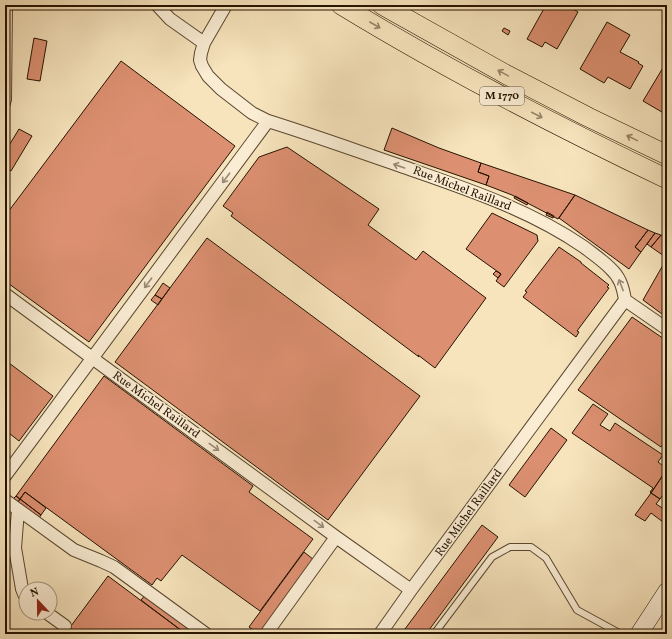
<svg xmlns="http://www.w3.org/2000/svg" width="672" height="639" viewBox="0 0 672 639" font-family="Vollkorn,serif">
	<rect width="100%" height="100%" fill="#f7e4bd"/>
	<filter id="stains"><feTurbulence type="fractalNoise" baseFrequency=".005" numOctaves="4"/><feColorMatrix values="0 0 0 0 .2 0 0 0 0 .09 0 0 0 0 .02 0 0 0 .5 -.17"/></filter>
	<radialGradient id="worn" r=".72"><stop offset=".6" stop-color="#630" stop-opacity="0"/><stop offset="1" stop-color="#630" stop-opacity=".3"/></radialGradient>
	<path fill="#dc9071" stroke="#251300" d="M546,5H567L578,12L557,49L545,42L542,47L527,39Z
		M607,22L630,35L620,52L639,62L638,63L643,66L630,89L608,77L604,83L580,69Z
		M504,28L510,31L508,35L502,31Z
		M34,38L47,41L40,81L27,79Z
		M121,61L235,146L89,342L5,281V216Z
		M667,61V115L643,101Z
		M392,128L439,148L481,163L478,172L489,176L486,185L384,150Z
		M19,129L32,136L11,171L5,167V152Z
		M287,147L379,209L368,225L416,260L423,251L486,298L435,368L418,355L419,357L231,216L233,213L223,206L259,157Z
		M481,163L575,195L558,219L512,195L486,185L489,176L478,172Z
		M575,195L648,230L635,247L641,252L629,269L559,218Z
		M515,196L528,203L527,205L514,198Z
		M547,212L554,216L553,218L546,215Z
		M492,213L537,235L538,241L504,287L496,281L501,274L466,249Z
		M648,230L655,233L641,252L635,247Z
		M655,233L661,235L651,247L647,244Z
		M661,235L667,238V258L651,247Z
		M207,238L420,396L328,520L115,362Z
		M559,247L581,262V263L609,285L607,287L609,288L577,331L579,332L576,337L523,297L527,292L525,291Z
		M667,258V287L665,291L667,293V305L662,314L643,300Z
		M496,271L501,274L498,278L493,274Z
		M163,283L170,288L162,299L155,295Z
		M155,295L162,299L158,305L151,300Z
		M632,317L667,341V438L661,447L578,390Z
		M5,360L53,396L19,441L5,430Z
		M104,376L253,486L249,492L313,539L260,611L182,555L161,581L157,578L152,585L25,492L20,499L16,496Z
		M593,404L608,414L600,425L610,431L615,423L663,455L658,462L667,469V473L665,472L651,493L650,492L653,488L572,433Z
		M551,428L567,440L525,497L509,485Z
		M665,472L667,473V488L660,499L651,493Z
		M25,492L46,508L41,515L20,499Z
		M651,493L660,499L656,504L667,511V525L651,513L645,521L635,515Z
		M16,496L20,499L18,502L13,499Z
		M20,499L41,515L39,518L18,502Z
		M482,525L498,537L426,634H413L405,629Z
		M304,552L314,560L259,634L249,627Z
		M108,576L186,634H65Z
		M146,594L196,632L194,634H186L141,600Z"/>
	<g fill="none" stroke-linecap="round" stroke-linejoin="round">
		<defs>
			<path id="lane" d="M5,109L8,100L9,5
				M434,634L492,557L510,547H531L546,558L577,610L621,634"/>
			<path id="street" d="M157,5L170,19L204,43
				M226,5L204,43L201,53L200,60L202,66L208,76L221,89L252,113L268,121
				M5,294L336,537L411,590
				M5,476L268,121C313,135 357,151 401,166C464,188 529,209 584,247C593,254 602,260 610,268C620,277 623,287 625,300L667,329
				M5,500L74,550L101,561L114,567L206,634
				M18,510L15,548L22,589L24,594L26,597
				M47,613L65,626
				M266,634L336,537
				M380,634L411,590L625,300"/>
			<path id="secondary" d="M639,634L667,591"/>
			<path id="primary" d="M341,5C446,69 556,126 667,179
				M382,5L507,75L588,117L667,155"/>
		</defs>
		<use href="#lane" stroke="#5a472f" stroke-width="8"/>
		<use href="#street" stroke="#5a472f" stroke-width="14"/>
		<use href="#secondary" stroke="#251300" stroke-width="18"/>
		<use href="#primary" stroke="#251300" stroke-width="20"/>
		<use href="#lane" stroke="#faedd4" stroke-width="6"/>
		<use href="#street" stroke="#faedd4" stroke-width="12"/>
		<use href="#secondary" stroke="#faedd4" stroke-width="17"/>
		<use href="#primary" stroke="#f7e4bd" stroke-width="19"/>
	</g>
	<defs><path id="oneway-shaft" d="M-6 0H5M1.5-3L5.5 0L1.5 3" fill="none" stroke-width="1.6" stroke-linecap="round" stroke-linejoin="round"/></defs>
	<g stroke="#988668">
		<use href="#oneway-shaft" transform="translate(375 25) rotate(30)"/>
		<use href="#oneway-shaft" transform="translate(503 73) rotate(-151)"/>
		<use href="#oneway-shaft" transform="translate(537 115) rotate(27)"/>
		<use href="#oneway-shaft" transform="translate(632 138) rotate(-154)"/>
	</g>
	<g stroke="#9a8b75">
		<use href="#oneway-shaft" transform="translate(399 166) rotate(-161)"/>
		<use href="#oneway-shaft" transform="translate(226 178) rotate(127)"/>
		<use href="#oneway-shaft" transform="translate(148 283) rotate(127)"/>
		<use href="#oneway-shaft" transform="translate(621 285) rotate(-111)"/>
		<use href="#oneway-shaft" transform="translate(214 447) rotate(36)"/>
		<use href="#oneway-shaft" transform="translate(319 524) rotate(36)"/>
	</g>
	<g text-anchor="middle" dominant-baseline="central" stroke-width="3" stroke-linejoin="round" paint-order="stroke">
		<rect fill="#faedd4" stroke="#655440" stroke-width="1" x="480" y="87" width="44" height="18" rx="3"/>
		<g font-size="11" font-weight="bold" fill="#251300">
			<text x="502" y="96">M 1770</text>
		</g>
		<g font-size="12" fill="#251300" stroke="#faedd4">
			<text transform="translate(462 189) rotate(21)">Rue Michel Raillard</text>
			<text transform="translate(156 405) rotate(36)">Rue Michel Raillard</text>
			<text transform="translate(469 513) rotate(-54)">Rue Michel Raillard</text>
		</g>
	</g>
	<rect width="672" height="639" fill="none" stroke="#f7e4bd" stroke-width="20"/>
	<rect x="6" y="6" width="660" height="627" fill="none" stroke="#251300" stroke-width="2"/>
	<rect x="10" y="10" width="652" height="619" fill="none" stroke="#251300"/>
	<g transform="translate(38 601) rotate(338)"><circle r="19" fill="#faedd4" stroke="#a5967f"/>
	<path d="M0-3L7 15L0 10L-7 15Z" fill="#8f2418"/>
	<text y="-6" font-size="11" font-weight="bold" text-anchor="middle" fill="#251300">N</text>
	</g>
	<rect width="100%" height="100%" filter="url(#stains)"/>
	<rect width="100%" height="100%" fill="url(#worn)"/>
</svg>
